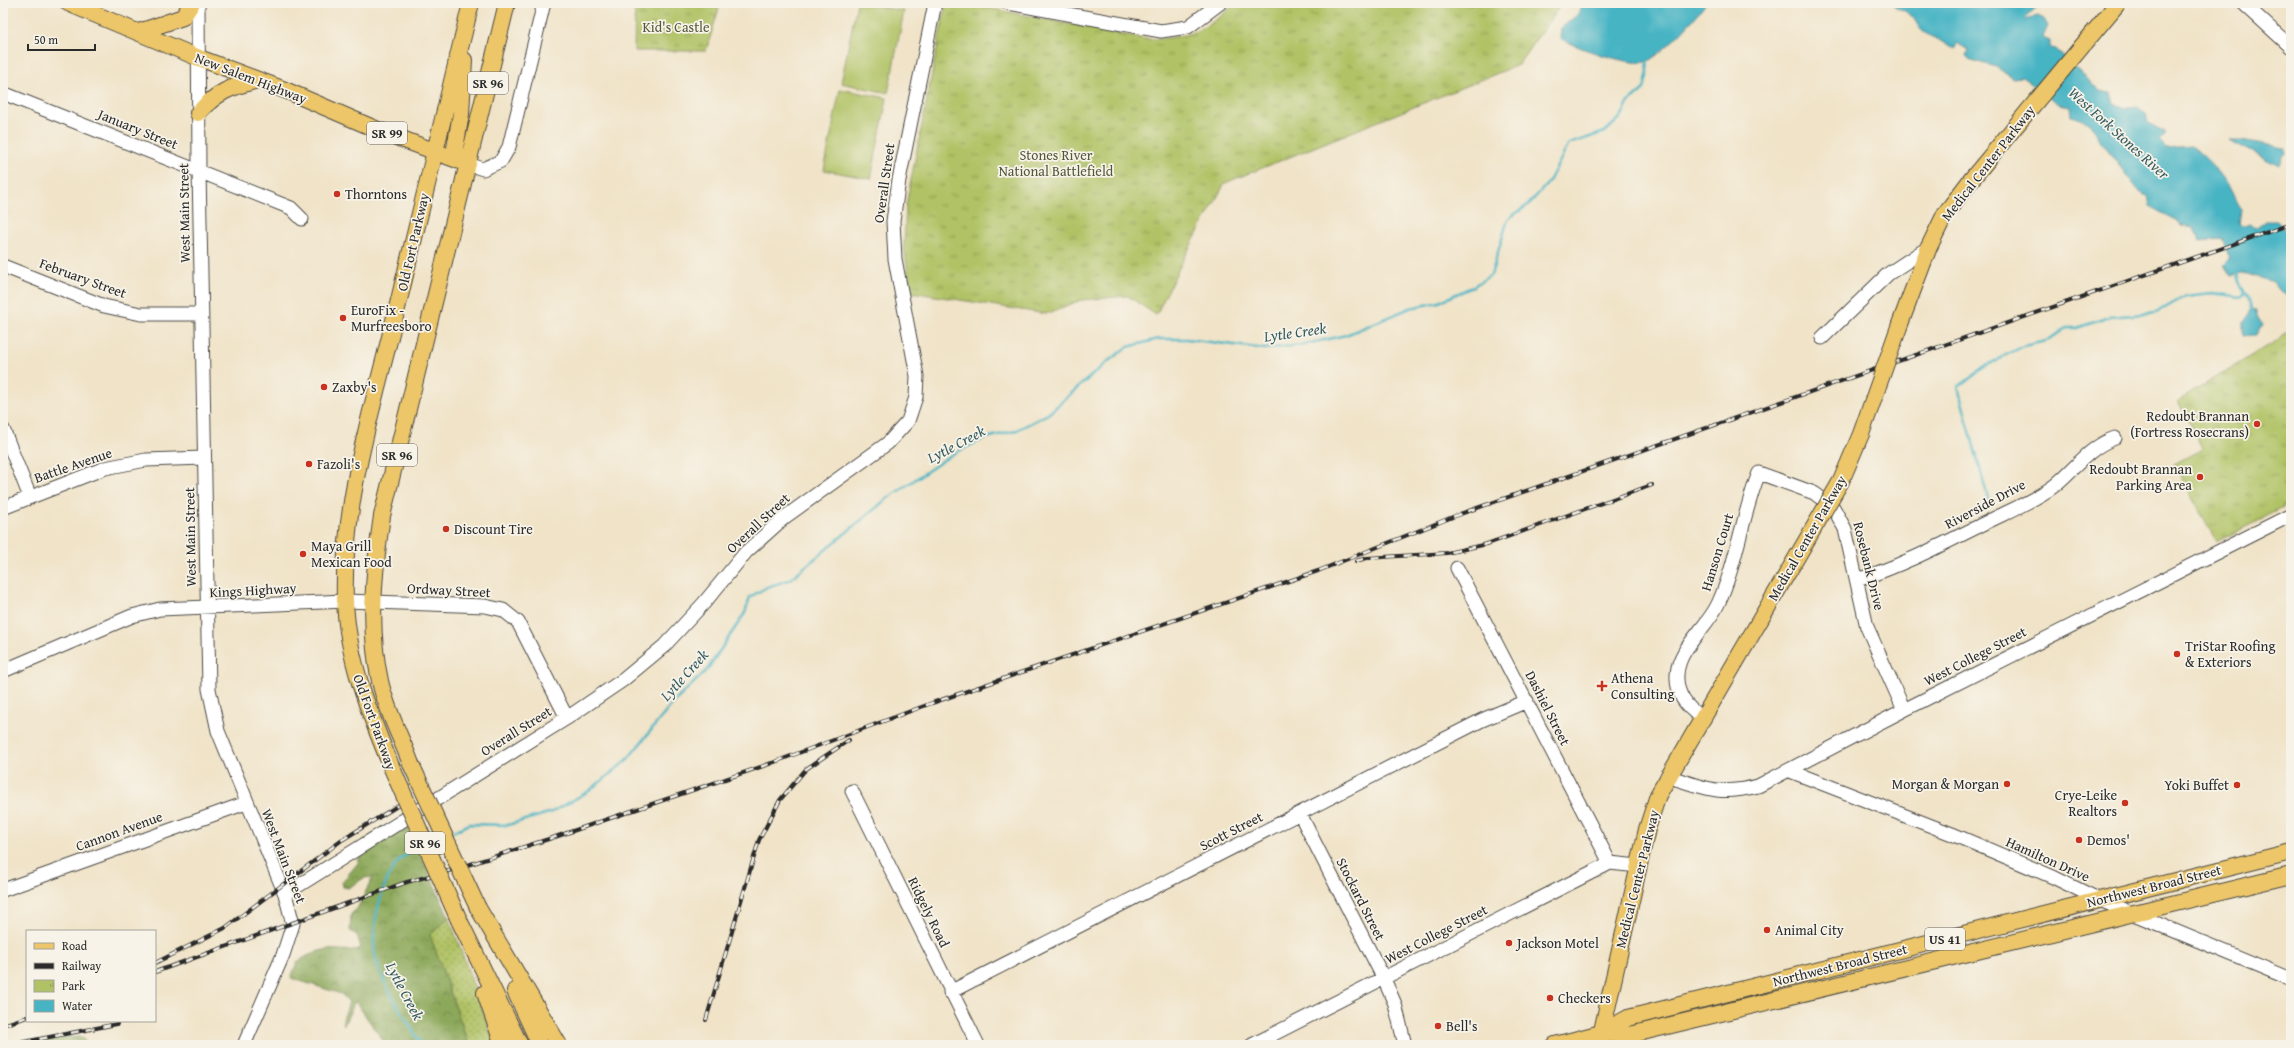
<svg xmlns="http://www.w3.org/2000/svg" width="2294" height="1048" viewBox="0 0 2294 1048" font-family="'Gentium Book Plus',serif">
	<defs>
		<pattern id="grass-dots" width="8" height="8" patternUnits="userSpaceOnUse"><rect width="8" height="8" fill="#b0c265"/><path d="M2 2h.1M6 6h.1" fill="none" stroke="#8f9e53" stroke-width="1.8" stroke-linecap="round"/></pattern>
		<pattern id="forest-crowns" width="20" height="18" patternUnits="userSpaceOnUse"><rect width="20" height="18" fill="#8ca85a"/><path d="M2 6a3 3 0 1 1 6 0M12 15a3 3 0 1 1 6 0" fill="none" stroke="#73894b"/></pattern>
		<pattern id="park-tufts" width="24" height="20" patternUnits="userSpaceOnUse"><rect width="24" height="20" fill="#b0c265"/><path d="M3 7l-1-3M5 7V3M7 7l1-3M15 17l-1-3M17 17v-4M19 17l1-3" fill="none" stroke="#8f9e53"/></pattern>
	</defs>
	<rect width="100%" height="100%" fill="#f7f3e8"/>
	<filter id="ink" filterUnits="userSpaceOnUse"><feTurbulence type="fractalNoise" baseFrequency=".025" numOctaves="2"/><feDisplacementMap in="SourceGraphic" scale="8" xChannelSelector="R" yChannelSelector="G"/><feConvolveMatrix kernelMatrix="1 2 1 2 8 2 1 2 1" color-interpolation-filters="sRGB"/></filter>
	<filter id="wash" filterUnits="userSpaceOnUse"><feTurbulence type="fractalNoise" baseFrequency=".012" numOctaves="4" result="noise"/><feDisplacementMap in="SourceGraphic" scale="16" xChannelSelector="R" yChannelSelector="G"/><feGaussianBlur stdDeviation="0.9" result="paint"/><feColorMatrix in="noise" values="0 0 0 0 0 0 0 0 0 0 0 0 0 0 0 0 0 1.4 0 .05"/><feComposite in="paint" operator="in"/></filter>
	<g filter="url(#wash)">
		<rect width="100%" height="100%" fill="#f0e3c8"/>
		<path fill="url(#grass-dots)" stroke="#6e7648" d="M449,917L495,1045H469L430,935Z"/>
		<path fill="url(#forest-crowns)" stroke="#5c6a42" d="M386,826L401,831L407,826L449,917L430,935L469,1045H386L355,1001L344,1025L343,1019L349,1002L341,994L291,978L297,962C305,957 313,952 323,950C335,948 350,953 361,948L357,935L350,931L351,914L357,909L373,877L364,878L348,888L343,887L342,882L358,863L364,840Z
			M62,1037H83L86,1045H25Z"/>
		<path fill="url(#park-tufts)" stroke="#6e7648" d="M635,3H695L719,8L706,51H634Z
			M946,3H963L1145,39C1185,39 1206,32 1235,3H1562L1518,65L1225,183L1184,258L1156,315L1128,296L1081,300L1046,314L911,292L904,247L906,205Z
			M2291,331V504L2216,542L2174,464L2202,449L2178,401Z"/>
		<path fill="#b0c265" stroke="#6e7648" d="M857,3L904,11L888,93L841,83Z
			M840,89L887,98L871,179L824,170Z"/>
		<path fill="#47b4c4" stroke="#397078" d="M1584,3H1706C1698,16 1658,59 1645,62C1630,66 1573,47 1560,38L1561,28L1577,15Z
			M1891,3H2041L2024,19L2038,16L2044,19L2048,26L2043,37L2050,40V48L2055,49L2100,91L2111,93L2114,103L2126,108L2138,107L2146,114L2148,123L2165,132V136L2159,140L2166,148L2191,146C2204,155 2222,174 2229,187C2234,195 2235,202 2241,209L2239,224L2244,225L2250,223L2255,228L2265,221H2277L2287,232H2291V298L2280,291L2273,282L2248,274L2241,273L2231,276L2224,265L2230,259L2222,239L2201,241L2194,228L2181,226L2178,221L2150,206L2148,196L2138,190L2100,141C2096,126 2085,119 2071,116L2070,106L2059,104L2022,77L2013,78L1996,67L1971,60L1966,55L1968,50L1957,43L1955,49C1945,42 1934,39 1925,33C1917,28 1917,20 1909,14C1903,9 1898,10 1891,3Z
			M2229,140H2241L2286,148V153L2282,157L2279,166Z
			M2252,309L2257,310V316L2263,324L2257,335L2243,336V322Z"/>
		<g fill="none" stroke-linecap="round" stroke-linejoin="round">
			<path stroke="#47b4c4" stroke-width="2.5" d="M2237,274C2239,288 2251,295 2252,309
				M1989,502L1958,387L1992,362L2024,346L2046,341L2068,328H2077L2109,317L2156,313L2186,296L2212,293L2242,297L2245,292
				M450,833L470,824L508,825L552,812L589,791L626,761L674,702L707,670L745,613L750,597L767,587L789,580L888,498L951,455L986,438L1015,431L1048,414L1107,362L1128,347L1158,339H1187L1265,349L1302,345L1346,335L1410,308L1439,302L1472,287L1491,275L1508,219L1528,205L1548,183L1569,144L1605,132L1621,117L1629,102L1644,89L1648,72L1647,58
				M421,846C398,857 392,866 383,890C377,908 373,928 374,947C375,975 407,1021 422,1045"/>
		</g>
	</g>
	<g filter="url(#ink)">
		<g fill="none" stroke-linecap="round" stroke-linejoin="round">
			<defs>
				<path id="minor" d="M198,3L199,170L209,689L218,731L285,894L293,924L283,955L244,1045
					M1008,3L1161,31L1188,27L1220,3
					M2243,3L2291,47
					M3,93L291,208L302,219
					M468,164L483,169L501,161L509,147L544,3
					M3,266L104,306L141,314H201
					M1822,338L1888,274L1929,247
					M3,429L30,497
					M3,508L105,468L146,460L204,458
					M1457,568L1610,863
					M1857,580C1902,566 1943,544 1985,523C2007,512 2034,501 2054,486C2075,469 2089,447 2115,438
					M3,671L132,616L160,609L345,601L485,606L503,610L518,622L567,718
					M1701,717C1686,707 1676,694 1677,675C1678,648 1707,628 1718,604C1737,563 1742,515 1759,473L1814,493L1833,507L1845,529L1867,627L1904,710
					M1790,771L1952,834L2053,877L2100,900L2291,979
					M1667,776C1705,788 1718,796 1758,786L1904,710L2291,515
					M852,791L978,1045
					M1300,814L1384,979L1395,1004L1405,1045
					M3,890L246,803
					M285,894L567,718L623,680L664,646L704,603L746,552L785,517L888,443L908,421L916,397L917,376L895,259L893,221L899,180L935,3
					M950,992L1482,720L1527,701
					M1252,1045L1610,863L1638,866"/>
				<path id="major" d="M68,3L199,58L285,90L378,130L468,164
					M139,32L183,17L192,3
					M198,113C217,92 230,87 258,80
					M456,159L455,148L461,114L464,60
					M1900,324L1929,247L1945,214L1970,181L2118,3
					M411,764C401,737 386,709 380,681C368,626 374,570 382,516L507,3
					M391,766C369,712 347,658 345,600C342,509 369,420 391,333C418,223 444,113 471,3
					M478,908L559,1045
					M459,920L520,1045
					M515,991L540,1045
					M485,993L503,1045
					M1601,1033L1630,1035L2291,875
					M1600,1040L1647,829L1658,795L1791,567
					M1555,1045L1601,1033L1628,1018L2291,852"/>
			</defs>
			<use href="#minor" stroke="#494743" stroke-width="15"/>
			<use href="#major" stroke="#494743" stroke-width="18"/>
			<use href="#minor" stroke="#fff" stroke-width="13"/>
			<use href="#major" stroke="#ecc669" stroke-width="16"/>
			<defs>
				<path id="rail" d="M1356,561L1367,558L1447,553L1487,544L1652,485
					M155,963L225,928L342,840L412,797
					M155,972L407,882L452,870L558,836L772,763L932,703L1318,571L1460,514L2291,224
					M706,1020L759,840L780,800L806,769L849,740
					M3,1025L27,1017
					M8,1045L117,1024"/>
			</defs>
			<use href="#rail" stroke="#2b2b2b" stroke-width="4"/>
			<use href="#rail" stroke="#f7f3e8" stroke-width="2.5" stroke-dasharray="8" stroke-linecap="butt"/>
			<defs>
				<path id="major-bridge" d="M1791,567L1841,481L1861,434L1900,324
					M411,764L478,908
					M391,766L459,920"/>
			</defs>
			<use href="#major-bridge" stroke="#494743" stroke-width="18" stroke-linecap="butt"/>
			<use href="#major-bridge" stroke="#ecc669" stroke-width="16"/>
		</g>
	</g>
	<g fill="#c8321e" stroke="#f7f3e8" stroke-width="1.5">
		<circle cx="337" cy="194" r="4"/>
		<circle cx="343" cy="318" r="4"/>
		<circle cx="324" cy="387" r="4"/>
		<circle cx="2257" cy="424" r="4"/>
		<circle cx="309" cy="464" r="4"/>
		<circle cx="2200" cy="477" r="4"/>
		<circle cx="446" cy="529" r="4"/>
		<circle cx="303" cy="554" r="4"/>
		<circle cx="2177" cy="654" r="4"/>
		<path d="M1600 680h4v4h4v4h-4v4h-4v-4h-4v-4h4z"/>
		<circle cx="2007" cy="784" r="4"/>
		<circle cx="2237" cy="785" r="4"/>
		<circle cx="2125" cy="803" r="4"/>
		<circle cx="2079" cy="840" r="4"/>
		<circle cx="1767" cy="930" r="4"/>
		<circle cx="1509" cy="943" r="4"/>
		<circle cx="1550" cy="998" r="4"/>
		<circle cx="1438" cy="1026" r="4"/>
	</g>
	<g text-anchor="middle" dominant-baseline="central" stroke-width="3.5" stroke-linejoin="round" paint-order="stroke">
		<g fill="#f7f3e8" stroke="#686764" stroke-width="1">
			<rect x="468" y="72" width="40" height="22" rx="3"/>
			<rect x="367" y="122" width="40" height="22" rx="3"/>
			<rect x="377" y="444" width="40" height="22" rx="3"/>
			<rect x="405" y="832" width="40" height="22" rx="3"/>
			<rect x="1925" y="928" width="40" height="22" rx="3"/>
		</g>
		<g font-size="13" font-weight="bold" fill="#2b2b2b">
			<text x="488" y="83">SR 96</text>
			<text x="387" y="133">SR 99</text>
			<text x="397" y="455">SR 96</text>
			<text x="425" y="843">SR 96</text>
			<text x="1945" y="939">US 41</text>
		</g>
		<g font-size="14" fill="#53583c" stroke="#f7f3e8">
			<text x="676" y="27">Kid's Castle</text>
			<text x="1056" y="155">Stones River<tspan x="1056" dy="16">National Battlefield</tspan></text>
		</g>
		<g font-size="14" fill="#2b2b2b" stroke="#f7f3e8">
			<text transform="translate(251 78) rotate(21)">New Salem Highway</text>
			<text transform="translate(138 129) rotate(22)">January Street</text>
			<text transform="translate(1988 163) rotate(-52)">Medical Center Parkway</text>
			<text transform="translate(884 183) rotate(-82)">Overall Street</text>
			<text transform="translate(184 213) rotate(-91)">West Main Street</text>
			<text transform="translate(413 242) rotate(-77)">Old Fort Parkway</text>
			<text transform="translate(83 278) rotate(20)">February Street</text>
			<text transform="translate(73 465) rotate(-19)">Battle Avenue</text>
			<text transform="translate(1985 504) rotate(-28)">Riverside Drive</text>
			<text transform="translate(758 523) rotate(-43)">Overall Street</text>
			<text transform="translate(190 537) rotate(-91)">West Main Street</text>
			<text transform="translate(1807 538) rotate(-60)">Medical Center Parkway</text>
			<text transform="translate(1717 552) rotate(-73)">Hanson Court</text>
			<text transform="translate(1869 566) rotate(76)">Rosebank Drive</text>
			<text transform="translate(253 590) rotate(-3)">Kings Highway</text>
			<text transform="translate(449 590) rotate(3)">Ordway Street</text>
			<text transform="translate(1975 656) rotate(-27)">West College Street</text>
			<text transform="translate(1548 708) rotate(63)">Dashiel Street</text>
			<text transform="translate(375 722) rotate(70)">Old Fort Parkway</text>
			<text transform="translate(516 731) rotate(-32)">Overall Street</text>
			<text transform="translate(119 831) rotate(-20)">Cannon Avenue</text>
			<text transform="translate(1231 831) rotate(-27)">Scott Street</text>
			<text transform="translate(284 856) rotate(69)">West Main Street</text>
			<text transform="translate(2048 859) rotate(24)">Hamilton Drive</text>
			<text transform="translate(1637 879) rotate(-76)">Medical Center Parkway</text>
			<text transform="translate(2154 886) rotate(-14)">Northwest Broad Street</text>
			<text transform="translate(1361 899) rotate(63)">Stockard Street</text>
			<text transform="translate(929 912) rotate(64)">Ridgely Road</text>
			<text transform="translate(1436 934) rotate(-27)">West College Street</text>
			<text transform="translate(1840 965) rotate(-14)">Northwest Broad Street</text>
		</g>
		<g font-size="14" fill="#2b2b2b" stroke="#f7f3e8" text-anchor="start">
			<text x="345" y="194">Thorntons</text>
			<text x="351" y="310">EuroFix -<tspan x="351" dy="16">Murfreesboro</tspan></text>
			<text x="332" y="387">Zaxby's</text>
			<text x="2249" y="416" text-anchor="end">Redoubt Brannan<tspan x="2249" dy="16">(Fortress Rosecrans)</tspan></text>
			<text x="317" y="464">Fazoli's</text>
			<text x="2192" y="469" text-anchor="end">Redoubt Brannan<tspan x="2192" dy="16">Parking Area</tspan></text>
			<text x="454" y="529">Discount Tire</text>
			<text x="311" y="546">Maya Grill<tspan x="311" dy="16">Mexican Food</tspan></text>
			<text x="2185" y="646">TriStar Roofing<tspan x="2185" dy="16">&amp; Exteriors</tspan></text>
			<text x="1611" y="678">Athena<tspan x="1611" dy="16">Consulting</tspan></text>
			<text x="1999" y="784" text-anchor="end">Morgan &amp; Morgan</text>
			<text x="2229" y="785" text-anchor="end">Yoki Buffet</text>
			<text x="2117" y="795" text-anchor="end">Crye-Leike<tspan x="2117" dy="16">Realtors</tspan></text>
			<text x="2087" y="840">Demos'</text>
			<text x="1775" y="930">Animal City</text>
			<text x="1517" y="943">Jackson Motel</text>
			<text x="1558" y="998">Checkers</text>
			<text x="1446" y="1026">Bell's</text>
		</g>
		<g font-size="15" font-style="italic" fill="#355b61" stroke="#f7f3e8">
			<text transform="translate(2119 133) rotate(42)">West Fork Stones River</text>
			<text transform="translate(1295 332) rotate(-8)">Lytle Creek</text>
			<text transform="translate(956 444) rotate(-28)">Lytle Creek</text>
			<text transform="translate(684 675) rotate(-48)">Lytle Creek</text>
			<text transform="translate(405 991) rotate(62)">Lytle Creek</text>
		</g>
	</g>
	<rect width="2294" height="1048" fill="none" stroke="#f7f3e8" stroke-width="16"/>
	<rect x="26" y="930" width="130" height="92" fill="#f7f3e8" stroke="#a5a39c"/>
	<rect x="34" y="943" width="20" height="6" fill="#ecc669" stroke="#a5a39c"/>
	<text x="62" y="950" font-size="12" fill="#2b2b2b">Road</text>
	<rect x="34" y="963" width="20" height="6" fill="#2b2b2b" stroke="#a5a39c"/>
	<text x="62" y="970" font-size="12" fill="#2b2b2b">Railway</text>
	<rect x="34" y="980" width="20" height="12" fill="url(#park-tufts)" stroke="#a5a39c"/>
	<text x="62" y="990" font-size="12" fill="#2b2b2b">Park</text>
	<rect x="34" y="1000" width="20" height="12" fill="#47b4c4" stroke="#a5a39c"/>
	<text x="62" y="1010" font-size="12" fill="#2b2b2b">Water</text>
	<path d="M28 44v6h67v-6" fill="none" stroke="#2b2b2b" stroke-width="2"/>
	<text x="34" y="44" font-size="12" fill="#2b2b2b" stroke="#f7f3e8" stroke-width="3" paint-order="stroke">50 m</text>
</svg>
